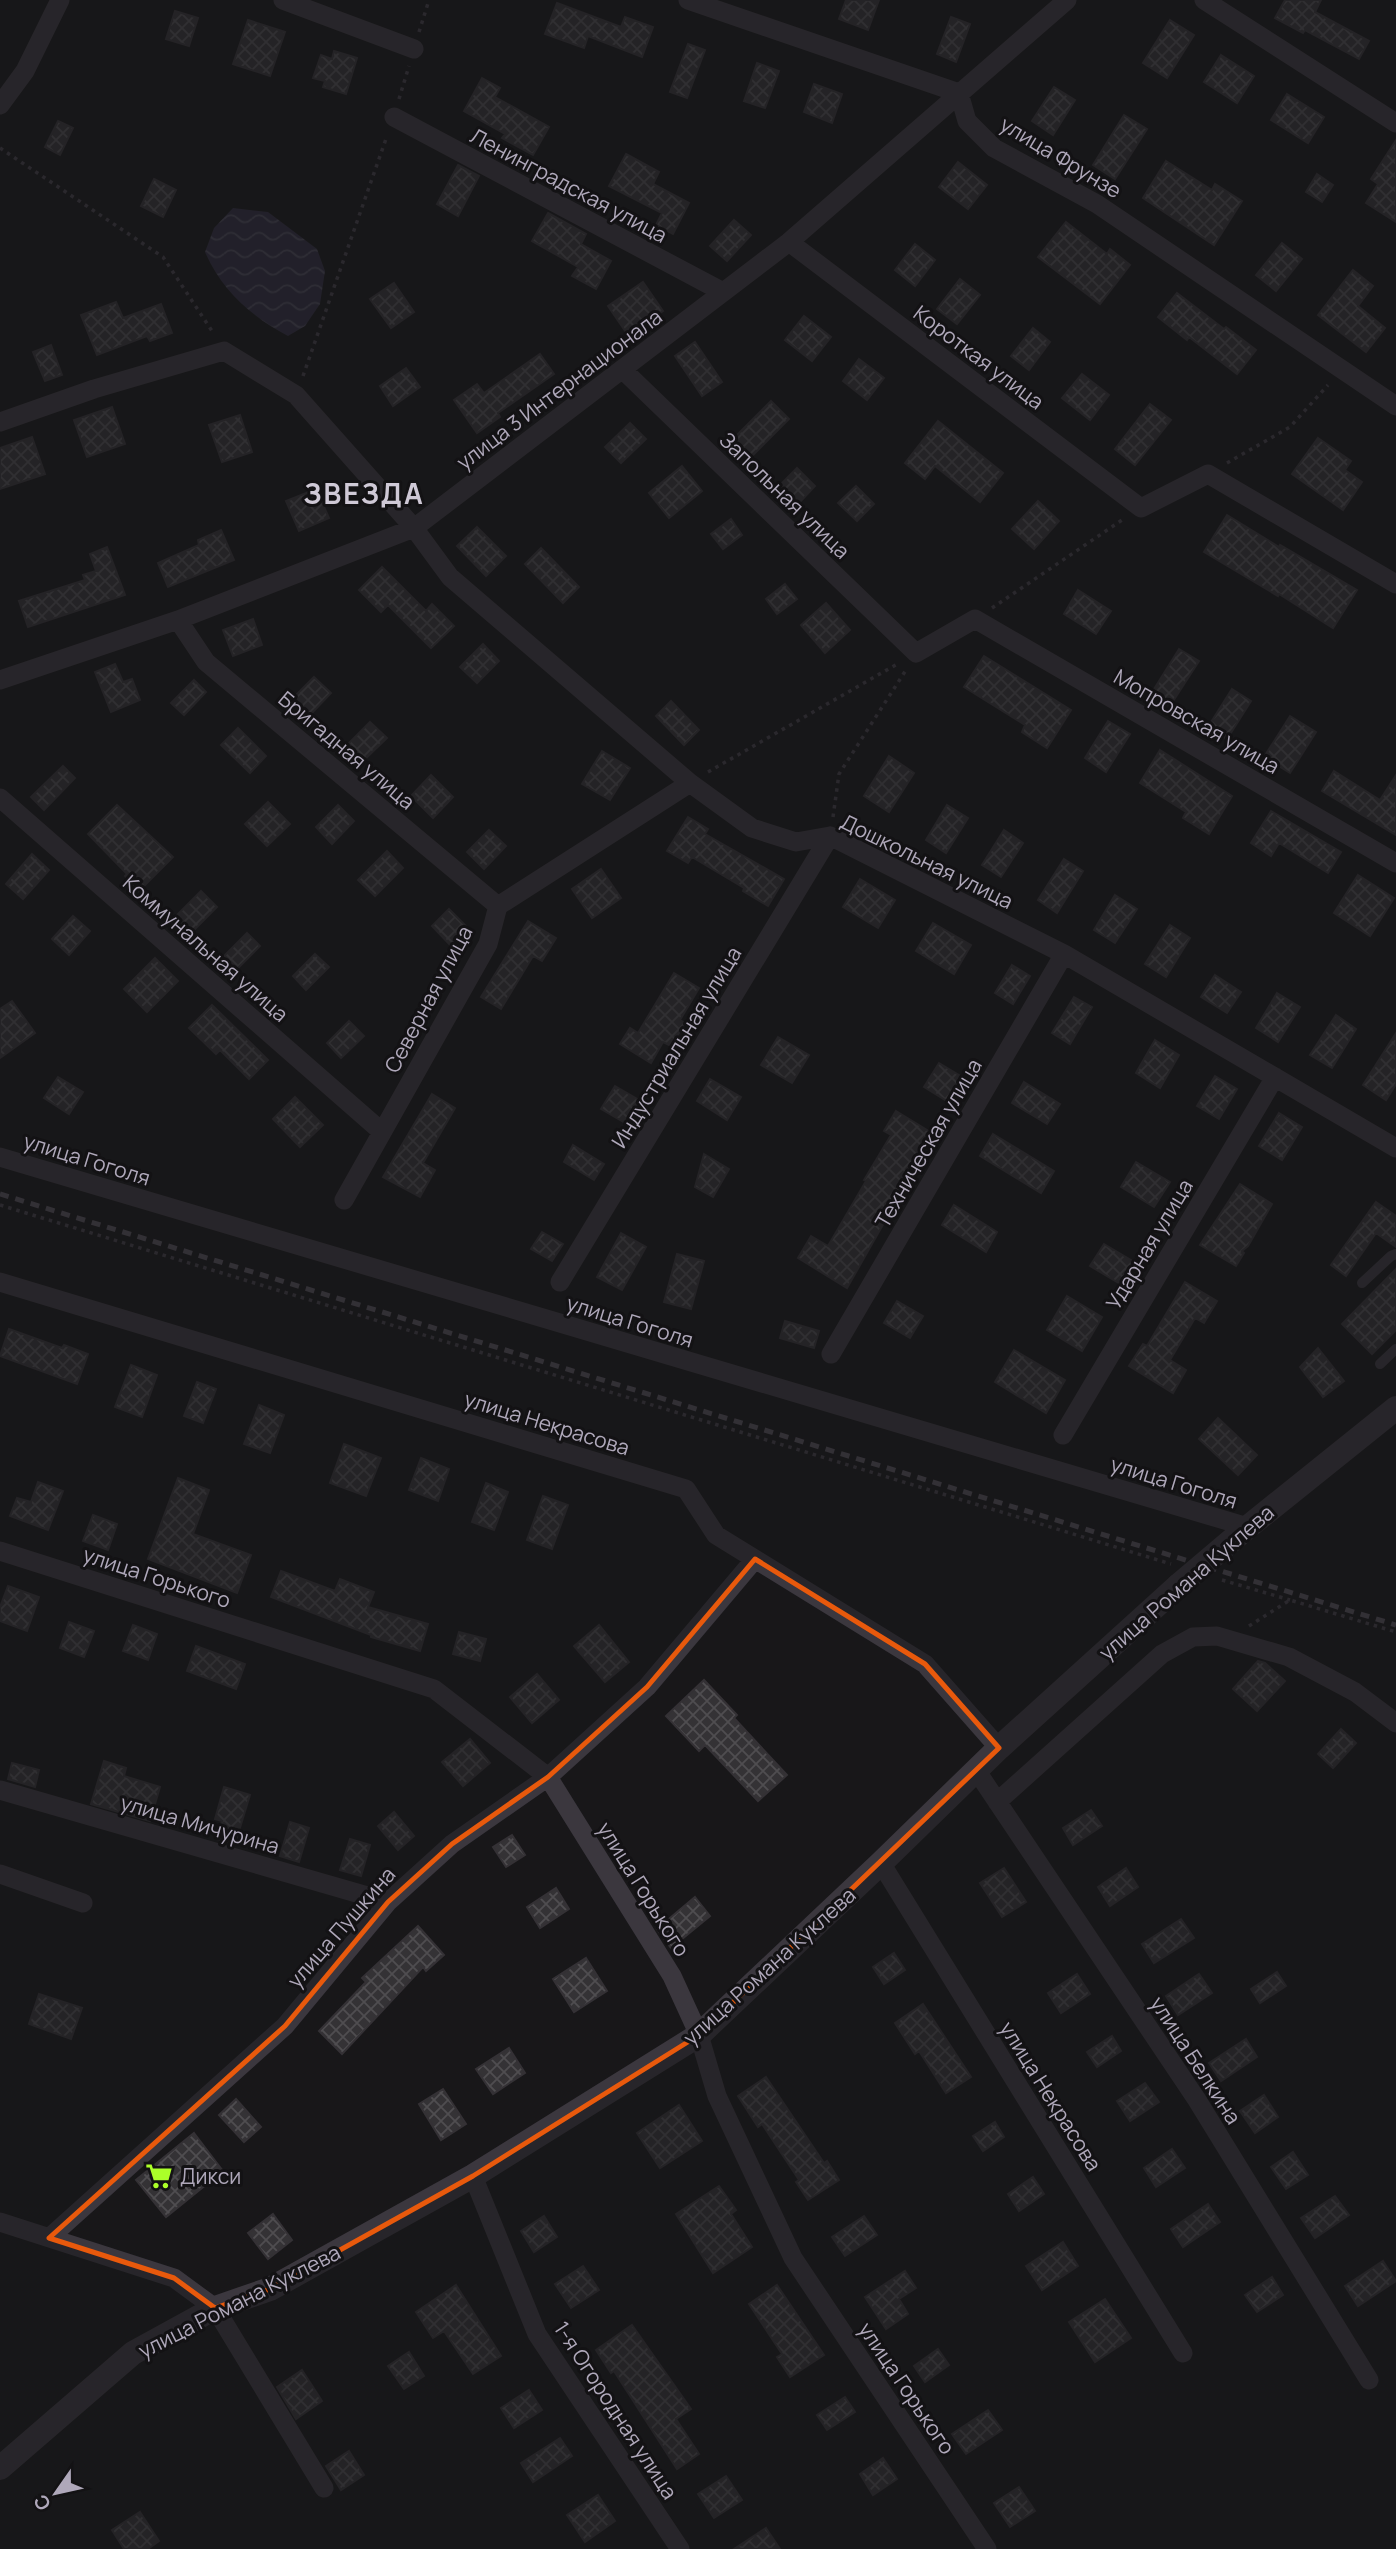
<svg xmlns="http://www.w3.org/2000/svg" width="1396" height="2549" viewBox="0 0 1396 2549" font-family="Manrope,sans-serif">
	<defs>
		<pattern id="water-waves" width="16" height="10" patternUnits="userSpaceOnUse" patternTransform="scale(1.75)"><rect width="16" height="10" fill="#2f2c3e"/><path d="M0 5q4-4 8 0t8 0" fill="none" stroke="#4b4858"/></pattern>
		<pattern id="building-cross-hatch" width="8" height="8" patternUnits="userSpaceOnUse" patternTransform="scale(1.75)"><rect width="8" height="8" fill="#343235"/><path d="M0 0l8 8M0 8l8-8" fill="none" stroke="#4f4d50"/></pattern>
	</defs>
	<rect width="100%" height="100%" fill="#181719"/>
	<path fill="url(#water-waves)" d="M233,208L268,212L317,249L325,271L320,304L305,326L288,336C251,316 222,291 205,252L214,228Z"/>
	<path fill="url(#building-cross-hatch)" stroke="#343135" stroke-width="2" d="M846,0H879L868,30L839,19Z
		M1285,0H1321L1315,12L1369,41L1359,59L1305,30L1303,33L1275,18Z
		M557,3L621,27L625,17L653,27L642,57L588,36L584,48L545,34Z
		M175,11L198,18L189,46L166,39Z
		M951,17L970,24L956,62L937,54Z
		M248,20L285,32L270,76L233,64Z
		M1170,20L1194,35L1167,78L1143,63Z
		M688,44L705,50L687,98L670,92Z
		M334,51L357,58L346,94L323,87L325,81L313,78L321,55L332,59Z
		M1221,55L1254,76L1237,103L1204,82Z
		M757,63L779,71L765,108L744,101Z
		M482,78L500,88L495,97L549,127L533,155L502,138L505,134L464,111Z
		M814,84L842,94L832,123L804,112Z
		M1054,87L1075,100L1053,135L1032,121Z
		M1287,94L1324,117L1308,143L1271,120Z
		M1124,115L1147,129L1115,179L1093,165Z
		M58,121L73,128L60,155L45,147Z
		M1396,140V222L1366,203L1378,184L1371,179Z
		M626,154L659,172L653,184L689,203L673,234L656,225L662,213L609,186Z
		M1166,161L1212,190L1215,184L1242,201L1214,245L1143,198Z
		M958,162L987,185L968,209L939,187Z
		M458,165L479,176L458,216L437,204Z
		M1317,174L1333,185L1322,202L1306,192Z
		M154,179L176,190L163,217L141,206Z
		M548,213L586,234L581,244L611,261L596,289L572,276L578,267L532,241Z
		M734,220L751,235L727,261L710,246Z
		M1066,222L1107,254L1110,249L1130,265L1100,304L1038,257Z
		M1282,243L1302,259L1276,291L1256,275Z
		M915,244L935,260L915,286L895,270Z
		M1353,270L1373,286L1358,306L1385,328L1366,352L1318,315Z
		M960,279L980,295L957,324L937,309Z
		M643,282L663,311L628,335L608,306Z
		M394,283L414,312L391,328L370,299Z
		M1177,293L1224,329L1226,327L1256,350L1237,374L1189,337L1187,340L1158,317Z
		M116,302L123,318L161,304L172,333L150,341L147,336L97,355L81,315Z
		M804,316L831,337L812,361L785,340Z
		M1033,328L1050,342L1029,370L1011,356Z
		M695,342L722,382L702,396L675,356Z
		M51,345L62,375L45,381L33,352Z
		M540,354L554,374L498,413L500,417L477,433L454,400L477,384L484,393Z
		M859,359L884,378L867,400L843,381Z
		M406,368L420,387L393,406L380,386Z
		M1082,374L1109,395L1090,420L1062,398Z
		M771,401L789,419L752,456L734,438Z
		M1150,404L1171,420L1135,465L1115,449Z
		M112,407L125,444L87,457L74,420Z
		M240,415L252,452L222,462L209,425Z
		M938,421L1003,473L980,502L935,466L925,479L905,463Z
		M630,423L646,439L621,463L605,447Z
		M32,437L45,474L0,489V448Z
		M1318,438L1351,461L1345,470L1362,482L1343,510L1292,474Z
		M682,466L702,491L669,518L649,493Z
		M797,468L815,486L798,504L780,485Z
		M856,486L874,504L857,521L838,503Z
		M316,489L329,518L299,531L286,501Z
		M1038,501L1059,521L1034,549L1012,529Z
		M1227,515L1279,547L1280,545L1357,590L1333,628L1279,594L1278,596L1204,552Z
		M731,519L742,535L723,549L711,534Z
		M477,527L506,556L486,576L457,546Z
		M221,530L234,560L168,587L158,563L199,545L198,540Z
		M107,547L125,595L28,627L19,601L85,580L83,575L96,571L90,554Z
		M541,548L579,587L563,603L525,564Z
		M382,567L426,611L432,604L454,626L431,648L388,605L381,612L359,590Z
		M785,584L797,599L777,614L766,599Z
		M1078,590L1111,611L1096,634L1064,614Z
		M826,603L850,630L825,653L801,625Z
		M253,619L262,645L233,656L223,630Z
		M483,644L499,661L477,683L460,667Z
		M1179,649L1199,661L1170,706L1151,694Z
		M984,656L1071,710L1047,748L1022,732L1025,725L964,687Z
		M115,664L123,682L132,679L140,700L111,712L95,672Z
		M314,677L331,693L309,716L292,699Z
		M194,680L206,692L184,715L171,703Z
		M1232,689L1251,701L1227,739L1208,727Z
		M671,701L699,730L684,745L656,716Z
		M1290,716L1316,732L1290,773L1264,757Z
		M1108,721L1130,734L1106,772L1085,758Z
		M370,722L387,738L364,760L348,744Z
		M238,728L266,756L250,773L221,745Z
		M1160,750L1232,796L1209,834L1183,818L1186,812L1140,783Z
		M602,751L630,768L610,800L582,784Z
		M889,756L914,773L889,812L864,796Z
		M63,766L75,778L44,810L31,797Z
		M1334,771L1380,800L1396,775V835L1322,791Z
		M431,775L453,797L433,818L411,796Z
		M268,802L290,824L267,846L245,824Z
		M117,805L173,857L139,891L125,876L127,874L88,834Z
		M338,805L354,821L332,844L316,827Z
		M947,805L968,818L946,853L926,840Z
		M1271,811L1341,852L1328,873L1279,843L1271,856L1251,843Z
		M688,817L708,829L705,834L784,879L768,906L743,891L744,888L692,857L688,863L667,851Z
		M489,830L506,846L484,869L467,852Z
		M1004,830L1023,843L1001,877L982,865Z
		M387,851L403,868L375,896L358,880Z
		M32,854L49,870L23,899L6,884Z
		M1064,859L1083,871L1057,913L1038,900Z
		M601,869L621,898L592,918L572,889Z
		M1358,875L1394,898L1370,936L1334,913Z
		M860,879L895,900L878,928L843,907Z
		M201,891L217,907L190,934L174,918Z
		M1115,895L1137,909L1115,943L1094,930Z
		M449,909L470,930L453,948L432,926Z
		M73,916L90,931L69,955L52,939Z
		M528,921L556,938L542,961L533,956L501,1009L481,997Z
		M933,923L971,945L954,974L916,951Z
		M1170,925L1190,938L1166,977L1145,964Z
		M247,933L260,946L234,972L221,959Z
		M315,954L329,967L306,990L293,976Z
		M155,958L178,981L147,1012L124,989Z
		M1012,965L1030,976L1013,1004L995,993Z
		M674,973L699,988L680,1020L685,1023L671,1046L663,1042L651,1063L620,1044L630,1028L638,1033Z
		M1215,975L1241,992L1227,1013L1201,997Z
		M1277,993L1300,1007L1278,1042L1256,1028Z
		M1074,997L1092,1007L1070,1044L1052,1033Z
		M12,1001L35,1033L0,1058V1009Z
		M212,1005L268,1060L249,1079L220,1050L216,1054L189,1028Z
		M1336,1015L1356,1029L1332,1068L1310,1055Z
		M349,1021L364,1036L341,1058L327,1043Z
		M1396,1033V1084L1386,1100L1363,1085Z
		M778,1037L809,1055L792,1083L761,1065Z
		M1155,1040L1179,1055L1160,1088L1136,1073Z
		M939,1063L969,1081L955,1106L924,1087Z
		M1215,1076L1237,1089L1219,1119L1197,1106Z
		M58,1077L83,1092L69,1114L44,1098Z
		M710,1079L741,1097L727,1120L697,1101Z
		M1024,1082L1060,1104L1047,1124L1012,1103Z
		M615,1086L646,1104L632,1127L601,1109Z
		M432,1094L455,1108L423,1163L435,1170L420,1197L383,1177Z
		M295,1097L323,1125L300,1147L273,1119Z
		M896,1111L932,1133L907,1175L910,1177L847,1288L798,1258L811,1236L828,1246L866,1181L864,1180L891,1135L884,1131Z
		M1279,1113L1302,1127L1282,1160L1259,1146Z
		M993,1134L1054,1171L1041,1193L980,1156Z
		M573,1145L604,1164L594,1180L564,1162Z
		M704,1154L729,1169L713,1197L695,1187Z
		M1136,1162L1170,1182L1154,1207L1121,1187Z
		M1240,1184L1272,1204L1248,1246L1242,1251L1244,1253L1236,1266L1200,1245Z
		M1376,1202L1396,1216V1247L1376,1233L1346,1276L1331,1265Z
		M954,1205L997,1232L986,1252L942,1225Z
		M542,1232L563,1244L552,1261L531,1249Z
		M621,1233L646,1247L622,1290L597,1277Z
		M1104,1244L1136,1263L1122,1285L1090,1266Z
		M677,1254L704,1261L691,1309L664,1302Z
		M1396,1269V1330L1372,1354L1342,1324Z
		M1185,1282L1217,1301L1204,1323L1195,1318L1170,1360L1186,1370L1173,1393L1129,1366L1143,1344L1147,1346Z
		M1067,1296L1102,1317L1082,1351L1047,1330Z
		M897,1301L923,1316L910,1338L884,1323Z
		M785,1321L819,1331L814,1348L780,1338Z
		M9,1329L62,1348L64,1345L88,1354L77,1384L0,1356Z
		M1318,1348L1344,1381L1323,1397L1300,1367Z
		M1014,1350L1065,1380L1046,1413L995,1382Z
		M131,1365L157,1375L142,1417L115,1407Z
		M197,1382L216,1389L203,1423L184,1416Z
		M259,1405L284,1415L270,1453L244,1444Z
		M1218,1418L1257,1455L1238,1475L1199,1439Z
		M344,1444L381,1458L366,1496L330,1483Z
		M421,1458L449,1469L438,1501L409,1490Z
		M178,1478L209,1490L193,1534L251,1555L237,1593L148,1559Z
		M38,1482L63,1491L48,1530L10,1516L17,1498L31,1502Z
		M486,1483L508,1492L494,1530L472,1522Z
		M543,1496L568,1505L552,1549L527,1540Z
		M93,1515L117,1524L108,1550L83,1541Z
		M281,1571L335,1591L340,1579L374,1592L368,1607L428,1624L420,1651L371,1637V1635L271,1597Z
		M8,1586L39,1597L27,1631L0,1621V1607Z
		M69,1622L94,1631L84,1657L60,1648Z
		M133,1625L157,1634L148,1660L123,1651Z
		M599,1625L629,1662L605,1682L574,1646Z
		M459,1632L486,1639L480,1661L453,1654Z
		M196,1646L245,1664L236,1689L187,1671Z
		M1258,1661L1265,1663L1285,1681L1257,1711L1233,1689Z
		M537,1674L559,1700L532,1723L510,1697Z
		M704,1680L737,1715L734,1718L787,1775L758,1801L705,1745L699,1751L666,1716Z
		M1341,1729L1356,1743L1333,1768L1318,1754Z
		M470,1739L490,1763L463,1786L442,1762Z
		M104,1761L126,1768L124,1776L160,1787L150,1821L91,1804Z
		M12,1763L39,1770L35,1787L8,1779Z
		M224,1787L250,1795L235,1844L216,1839L222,1821L215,1819Z
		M1091,1810L1102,1826L1073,1845L1063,1828Z
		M394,1812L414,1836L398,1850L378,1826Z
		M290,1822L309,1828L299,1862L280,1856Z
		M512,1835L525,1855L506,1867L493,1847Z
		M350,1839L370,1845L361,1876L340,1870Z
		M1004,1868L1026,1902L1002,1917L980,1883Z
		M1126,1868L1138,1887L1110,1906L1098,1887Z
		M556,1888L569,1909L540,1928L527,1907Z
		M695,1897L710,1916L671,1948L657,1929Z
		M1181,1919L1194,1938L1154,1963L1142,1944Z
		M418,1926L444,1955L426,1971L423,1967L342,2054L319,2031L366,1982L362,1978Z
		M894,1953L905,1970L884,1984L873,1967Z
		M586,1958L607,1991L574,2012L553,1979Z
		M1277,1972L1286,1986L1260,2003L1251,1989Z
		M1077,1974L1090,1994L1061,2013L1048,1993Z
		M1199,1974L1212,1993L1178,2015L1166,1996Z
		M39,1994L82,2008L71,2039L29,2024Z
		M923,2004L971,2077L946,2093L919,2051L915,2054L895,2023Z
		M1112,2036L1121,2051L1097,2067L1087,2052Z
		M1246,2039L1257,2057L1221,2081L1209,2063Z
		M509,2048L525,2073L493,2094L476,2069Z
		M766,2077L824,2163L827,2161L839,2180L808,2200L796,2182L799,2180L762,2124L758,2127L738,2096Z
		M1145,2083L1159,2102L1130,2121L1117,2101Z
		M443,2089L466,2124L441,2140L419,2104Z
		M1264,2095L1278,2117L1255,2133L1240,2111Z
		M236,2099L261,2127L244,2142L219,2115Z
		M679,2105L702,2141L660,2168L637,2133Z
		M995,2122L1004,2137L983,2151L973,2136Z
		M194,2133L223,2171L166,2217L136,2180Z
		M1172,2149L1185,2168L1156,2187L1144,2168Z
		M1293,2152L1308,2175L1286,2189L1271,2167Z
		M1033,2177L1044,2194L1019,2211L1008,2194Z
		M719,2186L736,2210L731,2214L752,2247L713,2273L676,2214Z
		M1335,2196L1349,2215L1315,2238L1301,2218Z
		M1208,2204L1220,2222L1183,2247L1171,2229Z
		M273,2214L292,2240L268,2259L248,2233Z
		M544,2216L557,2237L534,2252L521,2231Z
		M864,2216L877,2235L845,2256L832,2237Z
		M1063,2242L1078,2266L1042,2290L1026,2266Z
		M1383,2261L1396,2281L1358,2306L1345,2286Z
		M583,2266L599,2290L571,2308L555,2284Z
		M905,2271L916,2288L899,2299L908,2314L886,2329L865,2297Z
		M1272,2277L1283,2295L1257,2312L1245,2295Z
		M456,2285L501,2356L473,2374L444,2331L433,2338L416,2312Z
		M777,2285L824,2355L790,2377L777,2357L782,2354L749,2304Z
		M1105,2299L1131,2338L1095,2362L1069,2322Z
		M632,2325L691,2409L676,2419L699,2454L677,2469L614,2371L611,2373L596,2350Z
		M938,2349L949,2365L925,2382L914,2366Z
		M409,2352L424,2376L404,2389L388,2366Z
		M302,2370L322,2401L296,2419L277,2387Z
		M529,2390L542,2410L514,2428L501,2408Z
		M845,2397L855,2412L827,2430L817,2415Z
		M988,2410L1002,2430L966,2454L952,2434Z
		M560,2438L572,2456L533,2482L521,2463Z
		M349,2451L364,2475L341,2490L326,2466Z
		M883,2458L897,2479L873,2495L860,2474Z
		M726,2476L742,2500L714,2518L698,2494Z
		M1019,2487L1035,2511L1010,2527L994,2503Z
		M598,2495L615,2521L585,2542L567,2515Z
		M140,2512L159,2541L148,2549H124L112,2530Z
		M766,2528L780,2549H734Z"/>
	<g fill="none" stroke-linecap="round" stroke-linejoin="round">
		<path stroke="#413d45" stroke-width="3.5" stroke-dasharray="3.5 5" stroke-linecap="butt" d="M419,32L429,0
			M399,99L409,66
			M0,148L163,257L214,334
			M303,376L387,136
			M1227,463L1290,427L1328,385
			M992,608L1125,518
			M708,772L899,663
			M833,817L839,774L906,670
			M0,1205L1171,1564
			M1222,1580L1290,1600
			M1249,1626L1290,1600L1396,1632"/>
		<path stroke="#3b373e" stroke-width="10" d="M1362,1283L1391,1256L1396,1254
			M1380,1364L1396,1349"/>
		<path stroke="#3b373e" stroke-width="19" d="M283,0L414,49
			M688,0L959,93L967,121L994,148L1097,204L1396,406
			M1204,0L1396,123
			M0,105L25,71L60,0
			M394,117L723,292
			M789,242L1141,508L1208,474L1396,584
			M622,369L916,653L975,619L1396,863
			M0,422L94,389L224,351L296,395L414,528L450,577L690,783L752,828L796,842L830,836L1064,954L1396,1148
			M178,620L206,662L498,906
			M0,680L178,620L414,528L789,242L1067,0
			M0,798L381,1131
			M0,1157L1248,1527
			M344,1200L488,944L498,906L690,783
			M0,1282L686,1489L716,1535L925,1664L999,1748
			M560,1282L830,836
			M831,1354L1064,954
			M1063,1435L1275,1077
			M0,1551L434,1689L548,1777L672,1976L699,2035L717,2096L793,2258L987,2549
			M976,1770L1197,2100L1369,2380
			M0,1790L388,1902
			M997,1802L1162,1654L1193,1637L1217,1636L1289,1657L1355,1692L1396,1723
			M881,1863L1183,2353
			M0,1874L83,1903
			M473,2176L537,2334L680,2549
			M0,2222L174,2278L215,2308L324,2488
			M49,2238L285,2026L388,1902L452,1844L548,1777L647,1687L755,1559"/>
		<path stroke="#3b373e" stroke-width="24" d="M1238,1535L1396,1408
			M0,2468L133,2353L215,2308L270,2289L473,2176L699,2035L881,1863L999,1748L1179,1585"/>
		<path stroke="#534e58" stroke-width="5" stroke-dasharray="9 7" stroke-linecap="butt" d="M0,1194L1396,1625"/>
		<path stroke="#3b373e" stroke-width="24" d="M1179,1585L1238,1535"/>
	</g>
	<path d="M0 0H1396V2549H0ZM755,1559L925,1664L999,1748L699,2035L473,2176L270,2289L215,2308L174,2278L49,2238L285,2026L388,1902L452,1844L548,1777L647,1687Z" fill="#181719" fill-opacity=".55" fill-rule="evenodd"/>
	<path fill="none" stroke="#e8590c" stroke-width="5" stroke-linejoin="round" d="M755,1559L925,1664L999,1748L699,2035L473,2176L270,2289L215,2308L174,2278L49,2238L285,2026L388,1902L452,1844L548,1777L647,1687Z"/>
	<defs>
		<symbol id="supermarket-bare" viewBox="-9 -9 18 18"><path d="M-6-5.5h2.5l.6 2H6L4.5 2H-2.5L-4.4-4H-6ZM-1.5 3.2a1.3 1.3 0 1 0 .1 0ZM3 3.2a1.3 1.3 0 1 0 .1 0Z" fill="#abff29" stroke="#131214" stroke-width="2.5" paint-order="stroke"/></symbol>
	</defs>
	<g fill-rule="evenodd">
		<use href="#supermarket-bare" x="140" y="2157" width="38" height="38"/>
	</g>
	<g text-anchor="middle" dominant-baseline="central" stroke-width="6" stroke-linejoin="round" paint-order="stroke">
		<g font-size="21" fill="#afa8ba" stroke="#131214">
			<text transform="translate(1061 157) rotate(31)">улица Фрунзе</text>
			<text transform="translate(569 185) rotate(28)">Ленинградская улица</text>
			<text transform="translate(979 357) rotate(37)">Короткая улица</text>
			<text transform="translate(559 389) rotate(-37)">улица 3 Интернационала</text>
			<text transform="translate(785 495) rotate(44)">Запольная улица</text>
			<text transform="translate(1197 721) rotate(30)">Мопровская улица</text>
			<text transform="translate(347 750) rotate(40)">Бригадная улица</text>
			<text transform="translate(927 861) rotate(26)">Дошкольная улица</text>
			<text transform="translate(206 948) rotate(41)">Коммунальная улица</text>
			<text transform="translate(428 999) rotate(-62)">Северная улица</text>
			<text transform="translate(676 1047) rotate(-59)">Индустриальная улица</text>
			<text transform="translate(928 1143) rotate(-60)">Техническая улица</text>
			<text transform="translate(87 1159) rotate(17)">улица Гоголя</text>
			<text transform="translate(1149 1244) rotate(-59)">Ударная улица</text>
			<text transform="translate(630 1321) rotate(17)">улица Гоголя</text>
			<text transform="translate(547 1423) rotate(17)">улица Некрасова</text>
			<text transform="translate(1174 1482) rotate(17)">улица Гоголя</text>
			<text transform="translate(157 1577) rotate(18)">улица Горького</text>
			<text transform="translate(1186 1582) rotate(-41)">улица Романа Куклева</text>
			<text transform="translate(200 1824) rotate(16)">улица Мичурина</text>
			<text transform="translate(644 1889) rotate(58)">улица Горького</text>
			<text transform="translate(341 1927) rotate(-49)">улица Пушкина</text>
			<text transform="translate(769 1966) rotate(-42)">улица Романа Куклева</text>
			<text transform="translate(1196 2060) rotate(57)">улица Белкина</text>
			<text transform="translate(1051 2096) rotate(58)">улица Некрасова</text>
			<text transform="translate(239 2301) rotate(-27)">улица Романа Куклева</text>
			<text transform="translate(907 2388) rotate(56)">улица Горького</text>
			<text transform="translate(616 2410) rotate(57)">1-я Огородная улица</text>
		</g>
		<g font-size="21" fill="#afa8ba" stroke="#131214" text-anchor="start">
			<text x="180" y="2176">Дикси</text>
		</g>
		<g font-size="28" font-weight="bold" letter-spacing="2" fill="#cfc9d6" stroke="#131214">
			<text x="364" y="493">ЗВЕЗДА</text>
		</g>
	</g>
	<g transform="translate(56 2493) rotate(236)" stroke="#131214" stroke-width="5" paint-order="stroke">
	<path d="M0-5L12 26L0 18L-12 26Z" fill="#afa8ba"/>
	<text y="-10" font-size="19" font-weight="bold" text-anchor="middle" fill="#afa8ba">С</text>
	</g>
</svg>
